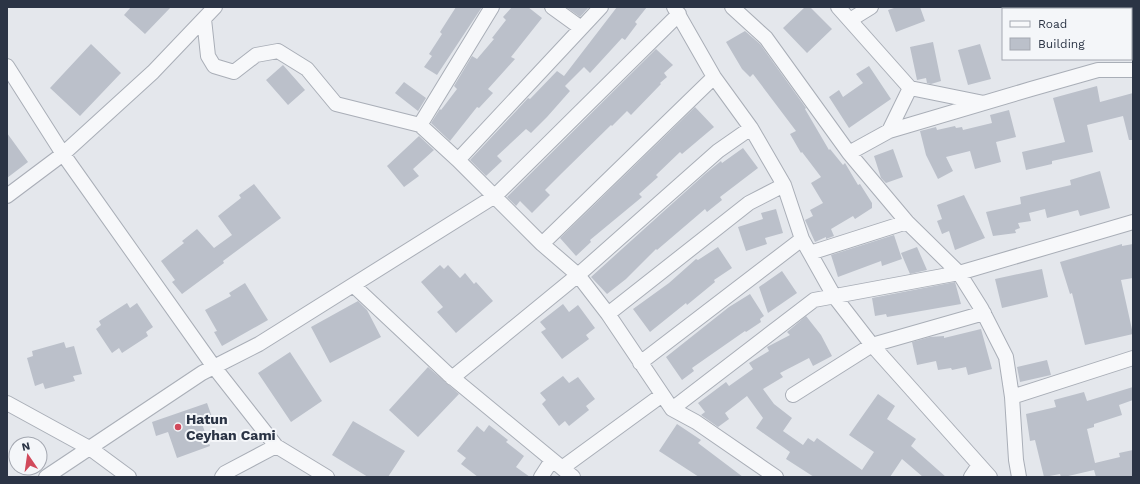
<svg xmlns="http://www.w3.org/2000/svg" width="1140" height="484" viewBox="0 0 1140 484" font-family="'Work Sans',sans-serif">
	<rect width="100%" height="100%" fill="#e4e7ec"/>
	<path fill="#bbc0ca" d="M131,7H171L145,34L124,15Z
		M456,7H482L437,75L424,67L432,56L429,54L442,34L440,32Z
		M512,7H528L542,18L511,57L515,59L488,89L493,93L479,108L477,107L450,141L431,123L440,109L441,110L457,89L454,86L472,56L477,59L494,39L492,38L506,20L503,17Z
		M566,7H589L580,17Z
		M617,7H647L635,22L637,24L625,40L622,38L590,73L584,67L565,86L570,91L547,117L531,133L526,129L497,156L502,161L486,176L470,160L517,110L528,98L530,99L557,71L564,76Z
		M805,7H810L832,29L807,53L783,28Z
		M897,7H920L925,21L896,32L888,10Z
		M745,31L760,44L806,108L805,109L829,150L830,149L843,165L845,163L858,185L860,184L872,203V208L855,219L853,216L831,229L834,236L826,239V237L815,242L805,220L813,216L810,210L823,203L811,183L821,177L802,152L801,153L790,134L796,131L753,74L750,77L742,69L726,42Z
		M933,42L941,81L931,84L927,83L926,78L917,80L910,47Z
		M91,44L121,73L80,116L50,88Z
		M980,44L991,79L968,85L958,50Z
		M656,49L673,65L664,73L667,77L660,83L661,84L631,115L627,111L612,126L611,125L562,173L545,190L550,195L532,213L520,201L516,206L507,197Z
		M283,65L305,90L288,105L266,80Z
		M869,66L891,99L849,128L829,97L839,90L843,97L863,83L856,74Z
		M404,82L426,98L418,111L395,93Z
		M1097,86L1100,102L1133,93V140H1129L1123,116L1087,125L1093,152L1052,161V164L1026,170L1022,152L1065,142L1053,98Z
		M695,107L714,127L682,154L680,152L656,175L658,177L639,194L642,197L590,240L591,242L576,256L560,238Z
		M1009,110L1016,137L996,142L1001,162L975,169L970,151L946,157L953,171L938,179L926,155L920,131L936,127L937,130L955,126L956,128L962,127L963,130L992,123L990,115Z
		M7,133L28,162L7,178Z
		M419,136L434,150L413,169L419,176L404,187L387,166Z
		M743,148L758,168L720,197L722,200L707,212L705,209L657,250L656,249L626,279L607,294L591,277L705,174L721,161L722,163Z
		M893,149L903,177L886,183L881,178L874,156Z
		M1100,171L1110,208L1080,216L1078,210L1047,218L1045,209L1029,213L1031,221L1018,223L1020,228L1015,230L1016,233L993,236L986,212L1021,204L1020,197L1071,185L1070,180Z
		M254,184L281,218L223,261L224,263L182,294L172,282L175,280L161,261L184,243L182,241L197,229L214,248L232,235L218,216L241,198L239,195Z
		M964,195L985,238L955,250L949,231L942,234L937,221L942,219L937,205Z
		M776,209L783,233L765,238L767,244L746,251L738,227L763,219L761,213Z
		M894,235L902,259L882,266L881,261L838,277L831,255Z
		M1122,244V246L1133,244V278L1121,280L1133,334L1085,345L1072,293L1070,294L1060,262Z
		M718,247L732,268L714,280L715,282L687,305L686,303L650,332L633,309L669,283L696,259L698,260Z
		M917,247L927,270L910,274L901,253Z
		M440,265L444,269L448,265L460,278L465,273L474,284L476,282L493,301L456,333L437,312L443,307L421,282Z
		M1042,269L1048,297L1002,308L995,279Z
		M782,271L797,293L768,313L759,287Z
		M955,282L961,304L887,317L886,314L875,316L872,298Z
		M245,283L268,320L222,346L214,332L217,331L205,310L231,296L229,293Z
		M750,294L764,316L760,319L761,322L746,332L745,331L702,361L692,368L694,371L682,380L666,357L729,307Z
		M358,301L367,310L381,337L330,363L311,327Z
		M127,303L130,308L137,303L153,327L146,332L148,336L122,353L119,348L112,353L96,329L101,325L99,321Z
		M563,304L569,312L578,305L595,328L586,335L589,339L562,359L541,332L546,329L540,322Z
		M806,316L821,335L832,356L813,366L809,358L780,373L783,377L763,389L774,404L792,418L783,431L803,445L808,438L814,442L817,438L862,470L874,452L849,435L878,394L895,406L887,419L916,439L911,446L946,477H923L902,459L890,477H814L786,459L790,452L756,428L763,418L747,396L725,413L729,419L718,427L701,415L705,412L698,403L726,382L729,386L753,369L749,363L769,351L767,347L790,335L787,332Z
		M981,329L992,369L968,375L966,367L952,370L951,368L938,370L936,361L917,365L912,342L930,337L944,336V338Z
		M64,342L66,348L74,346L82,374L73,376L75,381L45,389L43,383L35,386L27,358L33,356L32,351Z
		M290,352L322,401L291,422L258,373Z
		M1047,360L1051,375L1020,382L1017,367Z
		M428,367L459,394L418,437L389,410Z
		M563,376L569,383L578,377L595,399L586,406L589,410L569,426L565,421L559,426L542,404L546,400L540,393Z
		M1133,387V400L1119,405L1122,415L1094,424V427L1087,429L1095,463L1120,457L1119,453L1133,450V477H1096L1094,470L1064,477H1061L1060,474L1044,477L1035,440L1030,441L1026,414L1056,407L1054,400L1084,392L1087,401Z
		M207,403L212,417L201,421L210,446L177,458L168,432L156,436L152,422Z
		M353,421L405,451L388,477H368L332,455Z
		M677,424L701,440L698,443L743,477H699L659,451Z
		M489,425L508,440L506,442L524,456L516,467L530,477H478L461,464L466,458L457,451L477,426L484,432Z"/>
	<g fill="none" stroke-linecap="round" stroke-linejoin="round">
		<defs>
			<path id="minor" d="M552,7L581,28
				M674,7L714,77L751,128L784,185L802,239L834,296L872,345L990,477
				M732,7L766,38L849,153L907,222L959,273L981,308L1006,357L1012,397L1016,460L1019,477
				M838,7L910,88L889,131
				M1131,7L1133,17
				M204,19L208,56L214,66L234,72L256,55L278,51L307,69L336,104L420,125L458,160L542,244L578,275L608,314L672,409L696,422L776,477
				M850,20L871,7
				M7,66L63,154L214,367L276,446L327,477
				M910,88L984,103
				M420,125L492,7
				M849,153L889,131L1031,89L1098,70H1133
				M458,160L601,7
				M7,196L63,154L153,72L215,7
				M542,244L714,77
				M810,253L907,222
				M353,285L448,374L573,477
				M608,314L749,203L784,185
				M640,363L802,239
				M452,378L578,275L718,151L751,128
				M793,395L872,345L984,313
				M1012,397L1133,358
				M7,403L91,449L129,477
				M672,409L814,300L959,273L1133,222
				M562,468L662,395
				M46,477L202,373L259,344L495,196L679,14
				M222,477L225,473L276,446
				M541,477L552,460
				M971,477L979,465"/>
		</defs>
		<use href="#minor" stroke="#a9aeb7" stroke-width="16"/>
		<use href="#minor" stroke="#f7f8fa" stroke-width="14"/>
	</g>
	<circle fill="#d1495b" stroke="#f4f6f9" stroke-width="1.5" cx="178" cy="427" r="4"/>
	<g text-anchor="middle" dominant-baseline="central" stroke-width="4" stroke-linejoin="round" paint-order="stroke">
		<g font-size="14" font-weight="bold" fill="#2b3445" stroke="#f4f6f9" text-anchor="start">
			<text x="186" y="419">Hatun<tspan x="186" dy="16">Ceyhan Cami</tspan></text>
		</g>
	</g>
	<rect width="1140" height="484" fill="none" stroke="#2b3445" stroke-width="16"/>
	<rect x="1002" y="8" width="130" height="52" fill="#f4f6f9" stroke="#a4a8b1"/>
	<rect x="1010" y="21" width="20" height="6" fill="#f7f8fa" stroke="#a4a8b1"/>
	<text x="1038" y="28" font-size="12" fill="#2b3445">Road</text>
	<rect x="1010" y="38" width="20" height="12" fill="#bbc0ca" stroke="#a4a8b1"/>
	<text x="1038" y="48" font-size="12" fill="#2b3445">Building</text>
	<g transform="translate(28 456) rotate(347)"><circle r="19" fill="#f4f6f9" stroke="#a4a8b1"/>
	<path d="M0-3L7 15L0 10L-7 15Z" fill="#d1495b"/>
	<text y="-6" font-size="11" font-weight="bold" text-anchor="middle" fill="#2b3445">N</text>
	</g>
</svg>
